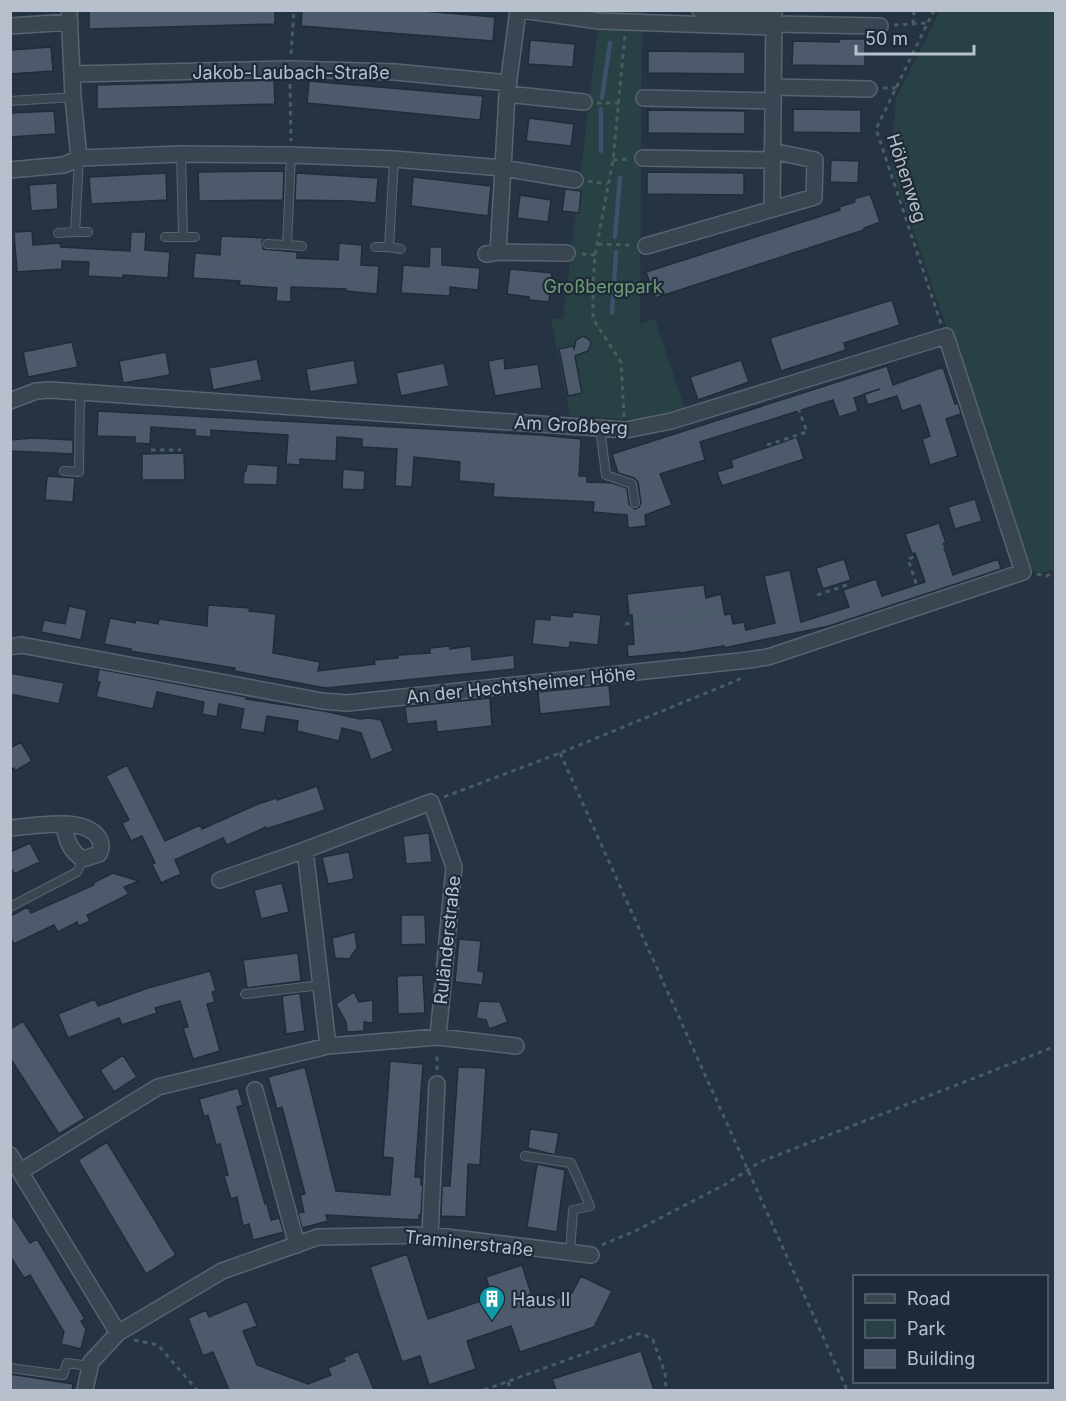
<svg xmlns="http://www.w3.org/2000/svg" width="1066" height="1401" viewBox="0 0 1066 1401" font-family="Inter,sans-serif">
	<rect width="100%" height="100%" fill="#263343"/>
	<path fill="#284144" d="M642,10V14L736,17L642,20L640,324L655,319L685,409L658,417L641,420L570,416L551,319H563L600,11Z
		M940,11H1055V570C1044,572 1038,576 1029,567L891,166L896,98Z"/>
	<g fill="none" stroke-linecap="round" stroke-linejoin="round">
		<path stroke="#3b516c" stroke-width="4.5" d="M602,98L610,43
			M601,109V151
			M615,237L620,178
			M612,313L616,252"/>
	</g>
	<path fill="#4c5a6c" stroke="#212c3a" stroke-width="1.5" d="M89,10H275V24L89,29Z
		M302,10H411L495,17L493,41L301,26Z
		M839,39H865V66L792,65L793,41L839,42Z
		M530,40L575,44L573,67L528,64Z
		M51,47L53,71L10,74V50Z
		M648,51L745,52V74L648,73Z
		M274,80L275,104L97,109V85Z
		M309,81L483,96L480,120L307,103Z
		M793,109L861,110V133L793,132Z
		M648,110L745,111V134L648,133Z
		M54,111L56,134L10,137V113Z
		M529,118L574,124L571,146L526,141Z
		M831,160L859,161L858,183L830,182Z
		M282,171L284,172L283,200L199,201L198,172Z
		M647,172L744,173V195L647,194Z
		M166,173L167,200L91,204L89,177Z
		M296,173L378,178L376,203L351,201L295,200Z
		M413,177L491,186L488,216L411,206Z
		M57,183L58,209L31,211L29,185Z
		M565,189L581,191L579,213L562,211Z
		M870,194L880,222L864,228V230L655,298L646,272L840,210L839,207L855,202L854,199Z
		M520,195L551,200L548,222L517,218Z
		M32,231L33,245L60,243L61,247L130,251L131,232H146L145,250L170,252L168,278L123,275V278L88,276L89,262L62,261V269L17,272L14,232Z
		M221,236L267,238L262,241L263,249L297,252V258L338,260L339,243L362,245L361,265L379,266L377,294L346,291V289L291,287V302L276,301L277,288L239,285L240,281L193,278L195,253L220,255Z
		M430,247H442V265L480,268L478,290L450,287V296L401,293L403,265L429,267Z
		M510,269L552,273L549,302L529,300V297L507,294Z
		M892,300L900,325L844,343L846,350L781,371L770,338Z
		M583,336L590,340L591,344L588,351L575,356L582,393L568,396L559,349L573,346L574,349L576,340Z
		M72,342L78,367L28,377L23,352Z
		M166,352L170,375L123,383L119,361Z
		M504,358L505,369L538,364L542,388L495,396L488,361Z
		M257,359L262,380L213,390L209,368Z
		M354,360L358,384L310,392L306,369Z
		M741,360L749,382L698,400L690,377Z
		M444,363L449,386L401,396L396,373Z
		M887,366L893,385L943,367L955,404L958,403L961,414L946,419L958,456L930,465L922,439L930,436L920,405L902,411L897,396L868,405L864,394L880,389L854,398L858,411L839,417L833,400L700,442L705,460L660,474L672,505L645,515L646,526L628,528L627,515L593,512L594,502L493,497L494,484L459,481L460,462L414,457L412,487L395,486L397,449L362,447V439L337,437L336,461L300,459V465L286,464L288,435L211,430V437L195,436V430L151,427L150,444L135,443V437L97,436L98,411L540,435L581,439L579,476H587V482L612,483L627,488L629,504L635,509L639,507L641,503L638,482L634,478L618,473L612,454Z
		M797,437L804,459L722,486L717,472L733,467L731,460Z
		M32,438L73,440V454L10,451V440Z
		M184,453L185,480H142V454Z
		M247,464L278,466L277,485L243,484L244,471H246Z
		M343,469L365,471L364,490L342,489Z
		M47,476L75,478L73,502L45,500Z
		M975,499L982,521L955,529L948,507Z
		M939,523L946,543L943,544L953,575L998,559L1001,569L829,626L724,648V646L681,653L680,652L628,657L627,645L634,644L632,615H629L627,594L704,585L706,598L721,594L725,615L731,614L733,624L744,622L746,630L775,623L764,576L790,570L801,622L849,607L843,590L876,579L882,596L925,582L915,553L912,554L905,534Z
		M844,559L851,580L823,589L816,568Z
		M208,605L250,608L249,611L276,614L273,653L320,662L318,671L375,664L374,660L398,658V655L430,653V648L450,646V649L471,646L472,660L514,655L515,669L326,688L234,671L235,668L130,651L131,649L104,644L110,618L135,623L136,620L158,624L159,619L207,626Z
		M69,606L87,610L81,640L41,632L44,620L65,624Z
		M573,612L601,615L598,645L570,642L569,648L532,644L535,619L550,620V615L572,617Z
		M99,669L246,697V699L324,711L360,719L369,718L381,720L393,751L371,760L361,733L342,728L339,741L297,731L298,721L267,716L264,733L240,729L244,709L219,704L217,717L202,714L204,702L157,692L153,709L96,697L100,682H97Z
		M10,673L64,683L59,704L10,694Z
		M609,685L611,706L540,714L538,692Z
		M490,698L492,726L437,732L436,721L407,724L405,707Z
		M21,742L32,761L15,771L14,768L10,770V748Z
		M127,765L165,841L200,825L202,829L258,804L276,798L277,800L317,786L325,810L266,829V827L227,845L223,838L175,860L181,874L161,883L152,864L155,863L142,836L131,841L122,823L129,820L106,776Z
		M429,833L432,862L406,864L403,836Z
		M30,843L40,862L14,874L10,866V852Z
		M349,852L354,879L328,884L322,857Z
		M113,873L139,881L124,887L129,894L87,915L90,921L79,926L77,922L58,932L54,925L14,944L10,937V916L28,907L31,913L94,885L93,883Z
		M282,883L289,912L261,919L254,890Z
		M401,915H425L426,944L401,945Z
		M355,932L357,948L349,959L335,958L332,938Z
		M459,939L481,941L478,971L484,972L482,985L455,982Z
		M298,953L301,981L247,988L243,960Z
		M210,971L216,991L212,992L215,1002L207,1004L220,1051L193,1059L183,1028L188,1027L180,1001L155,1008L157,1013L122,1025L119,1018L68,1038L58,1014L95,999L98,1006L148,988Z
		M423,975L425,1013L398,1014L397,976Z
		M354,992L359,1002L373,1000V1023L364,1022V1031L347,1032L346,1022L336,1004Z
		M300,993L305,1031L286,1034L282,996Z
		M479,1001L500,1002L508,1022L489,1029L486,1020L476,1018Z
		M23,1021L85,1118L59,1134L10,1058V1029Z
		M123,1055L137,1077L114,1092L100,1070Z
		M390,1061L423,1064L415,1177H421V1185H423L421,1215H419V1220L326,1215L328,1221L302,1228L298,1213L304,1212L300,1195L305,1194L282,1107L277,1109L268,1077L305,1067L336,1191L390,1195L393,1158L383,1157Z
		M458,1067L486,1068L480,1165L468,1164L466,1217L441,1216L442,1186H450Z
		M238,1088L243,1105L237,1107L265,1204H267L271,1220L279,1218L284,1232L253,1240L249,1224L243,1226L237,1197L231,1199L224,1176L228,1175L220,1144L216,1145L208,1115L204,1117L199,1099Z
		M530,1129L559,1133L555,1155L528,1148Z
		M107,1142L176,1255L146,1274L78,1160Z
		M537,1164L565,1170L557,1232L527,1227Z
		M10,1212L30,1243L37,1239L85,1319L81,1321L86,1329L81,1349L61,1344L64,1332L30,1275L24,1278L10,1256Z
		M407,1254L428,1319L492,1297L486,1277L522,1265L535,1306L572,1293L581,1276L612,1291L594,1327L520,1352L511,1326L467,1341L476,1369L429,1385L420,1356L402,1362L370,1267Z
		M247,1301L257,1326L243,1331L257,1365L308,1384L331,1375L328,1368L345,1361L343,1358L358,1351L374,1390H229L213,1352L203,1356L188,1318L206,1310L209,1317Z
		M641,1351L654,1390H556L552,1379Z
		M10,1374L73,1384L72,1390H10Z"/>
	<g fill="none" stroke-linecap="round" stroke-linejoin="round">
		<defs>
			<path id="lane" d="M10,101L73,97
				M181,154L183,237
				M79,158L75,232H88
				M58,233L75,232
				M165,237H195
				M267,244L287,245L291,155
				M287,245L302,246
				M375,247H389L394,159
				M389,247L401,249
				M600,428L606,475L632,484L635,503
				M64,471L79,472L80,392
				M10,907L77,872L83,859
				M245,994L321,985
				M525,1156L571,1163L590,1206L573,1210L570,1253
				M10,1368L63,1375L67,1363L90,1366"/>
			<path id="street" d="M69,10L73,97L79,158
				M522,10L599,21L774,27
				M700,10L774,13
				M774,24L880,26
				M10,26L70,22
				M73,74L290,69L395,72L509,83
				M773,87L869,89
				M507,94L584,102
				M644,98L773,101
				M643,158L772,160
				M10,170L64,165L79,158L181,154L291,155L394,159L503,168L507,94L518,10
				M772,208L774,10
				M646,246L814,197L815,160L772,151
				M498,252L503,168L575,180
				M486,254L498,252L567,253
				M10,401L36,391L50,390L626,430L671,421L946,336L1023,572L768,657L749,660L347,703L322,701L21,645L10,647
				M10,828C34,826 83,816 98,837C102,843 102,848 99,854L83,859C69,851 67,839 63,824
				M220,880L305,850
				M438,1037L516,1046
				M255,1090L297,1245
				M10,1155L118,1333
				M21,1171L158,1087L328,1046L438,1037L454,867L431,802L305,850L328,1046
				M430,1235L437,1084
				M85,1390L91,1362L118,1333L222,1271L318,1237L430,1235L591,1255"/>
		</defs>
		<use href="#lane" stroke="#586370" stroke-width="10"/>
		<use href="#street" stroke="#586370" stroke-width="18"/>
		<path stroke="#465e60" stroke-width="3" stroke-dasharray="4.5 4.5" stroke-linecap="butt" d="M934,10L876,129L941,324
			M913,24L914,10
			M894,25L927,23
			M291,54L294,10
			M290,84L291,141
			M883,88H897
			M597,103H619
			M613,160L629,159
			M588,181L607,184
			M598,244L632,245
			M582,254L595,255
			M239,258V263H241
			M294,263L293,266H297
			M624,417L621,362L593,319V286L595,255L613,160L625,35
			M767,445L807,432L794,397
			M151,450H181
			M1037,574L1046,576L1056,572
			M919,592L908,559L944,546
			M817,595L850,584
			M625,624L710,614
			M560,753L847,1390
			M444,797L560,753L745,677
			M437,1070V1053
			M602,1245L635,1231L726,1184L760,1162L1056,1046
			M134,1340L158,1345L197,1390
			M508,1382L511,1390
			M484,1390L641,1333L653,1340L665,1373L666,1390"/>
		<use href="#lane" stroke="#3a4552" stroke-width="8"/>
		<use href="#street" stroke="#3a4552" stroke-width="15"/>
	</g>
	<defs>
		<symbol id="building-pin" viewBox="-11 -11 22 30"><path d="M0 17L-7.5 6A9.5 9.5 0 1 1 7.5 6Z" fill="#0f9aa8" stroke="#1f2a38"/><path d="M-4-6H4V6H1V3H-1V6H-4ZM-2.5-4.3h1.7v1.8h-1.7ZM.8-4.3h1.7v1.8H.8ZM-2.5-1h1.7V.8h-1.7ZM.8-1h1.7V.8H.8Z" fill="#fff"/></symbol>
	</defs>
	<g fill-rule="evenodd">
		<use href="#building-pin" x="477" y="1284" width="30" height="40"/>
	</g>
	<g text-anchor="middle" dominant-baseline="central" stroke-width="4.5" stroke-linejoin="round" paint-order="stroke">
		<g font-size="18" fill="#b7c0cc" stroke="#1f2a38">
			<text x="291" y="72">Jakob-Laubach-Straße</text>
			<text transform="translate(907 178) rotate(72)">Höhenweg</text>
			<text transform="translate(571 425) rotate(3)">Am Großberg</text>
			<text transform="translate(521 685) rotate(-6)">An der Hechtsheimer Höhe</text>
			<text transform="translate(447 940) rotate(-84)">Ruländerstraße</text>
			<text transform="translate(469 1243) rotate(6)">Traminerstraße</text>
		</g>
		<g font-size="18" fill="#6e9e77" stroke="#1f2a38">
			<text x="603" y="286">Großbergpark</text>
		</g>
		<g font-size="18" fill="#b7c0cc" stroke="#1f2a38" text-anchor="start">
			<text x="512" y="1299">Haus II</text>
		</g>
	</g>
	<rect width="1066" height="1401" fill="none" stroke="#b7c0cc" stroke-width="24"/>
	<rect x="853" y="1275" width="195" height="108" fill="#1f2a38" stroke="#5c6673" stroke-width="1.5"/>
	<rect x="865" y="1294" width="30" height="9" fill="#3a4552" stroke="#5c6673" stroke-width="1.5"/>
	<text x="907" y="1305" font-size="18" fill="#b7c0cc">Road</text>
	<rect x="865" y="1320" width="30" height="18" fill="#284144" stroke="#5c6673" stroke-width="1.5"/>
	<text x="907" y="1335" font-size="18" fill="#b7c0cc">Park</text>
	<rect x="865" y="1350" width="30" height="18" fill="#4c5a6c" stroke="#5c6673" stroke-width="1.5"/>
	<text x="907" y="1365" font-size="18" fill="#b7c0cc">Building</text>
	<path d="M856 45v9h118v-9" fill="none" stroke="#b7c0cc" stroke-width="3"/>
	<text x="865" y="45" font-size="18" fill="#b7c0cc" stroke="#1f2a38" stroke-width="4.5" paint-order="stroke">50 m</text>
</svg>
